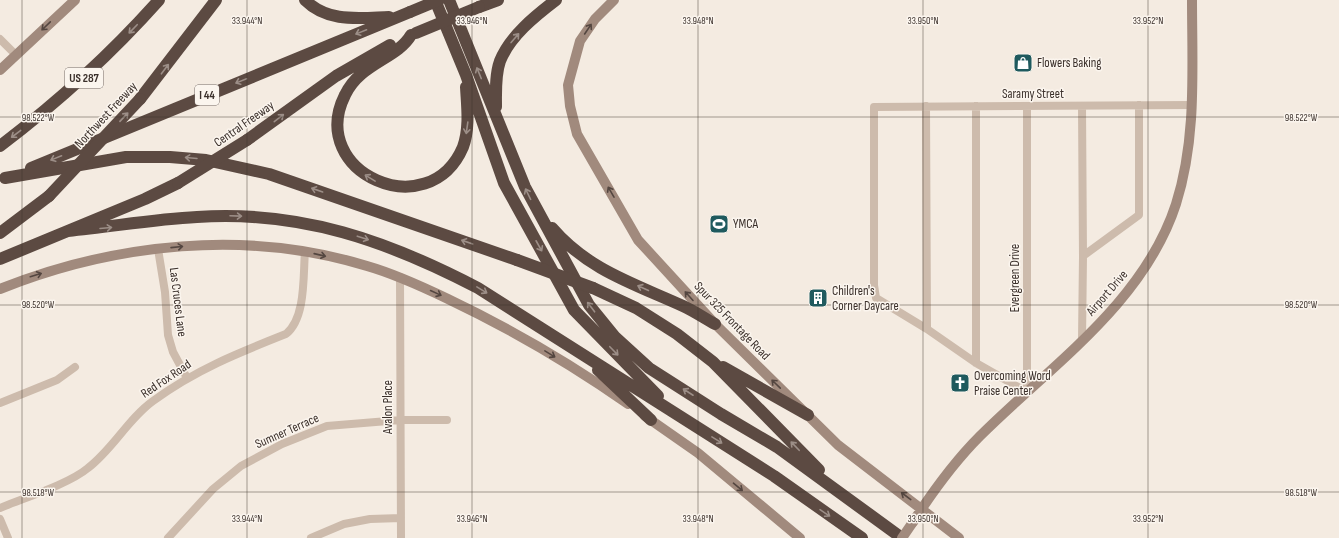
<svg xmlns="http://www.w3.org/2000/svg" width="1339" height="538" viewBox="0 0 1339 538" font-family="'Sofia Sans Condensed',sans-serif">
	<rect width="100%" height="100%" fill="#f4ebe1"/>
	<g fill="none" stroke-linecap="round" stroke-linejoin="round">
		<path stroke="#cdbbac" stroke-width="8" d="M0,39L16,55
			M926,106L927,329L976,363L1027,392V106
			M976,106V363
			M1082,106L1083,256
			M158,249L165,292L168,335L173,352L187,378
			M400,277L401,538
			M927,329L876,298L874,285V107L1192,105
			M1082,340L1083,256L1139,215V105
			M0,403L57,380L75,367
			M0,508C24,498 69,484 88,468C113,449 128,419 153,401C195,370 238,353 286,334C306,318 303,276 305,251
			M0,519L8,538
			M168,538L213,489L241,466L282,444L327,426L400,420H447
			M311,538L344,524L370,519L401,518"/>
		<path stroke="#a18a7d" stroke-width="10" d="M614,0L595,19L580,41L568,85L570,106L577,134L638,240L715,324L838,445L959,538
			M0,70L75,0
			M0,289C115,243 247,229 367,266C395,274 421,286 448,299C511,329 571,364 628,404
			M645,416L698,453L800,538
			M913,522C933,491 954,462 980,436C1050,366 1144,303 1176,204C1197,138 1192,68 1192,0"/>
		<path stroke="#5c4a42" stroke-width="12" d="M305,0C328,23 359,18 389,17
			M435,0L466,75L504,183L574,310L658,396
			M449,0L525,187L589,305L615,337L649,368L721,414L777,447L902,538
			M479,7L498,0
			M411,35C397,59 360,63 345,95C306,173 429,227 463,147C470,128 467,106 466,87
			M140,99L216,0
			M496,107C496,92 495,75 500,61C510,36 535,16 556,0
			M247,140L336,76L390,45
			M0,146C58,102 111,54 159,0
			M31,168L410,12
			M5,178L126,157H170L206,160L269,174L517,260
			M552,228C588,270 635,284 683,306C694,311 704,318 715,324
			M68,231C111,227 154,219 197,217C301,210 388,241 478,288L774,476L862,538
			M0,233L49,196
			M0,259L145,199L178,183
			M593,288L636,308L677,334L713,362L819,470
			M723,367L808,415
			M598,370L651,420"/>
		<path stroke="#a18a7d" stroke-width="10" d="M902,538L913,522"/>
		<path stroke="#5c4a42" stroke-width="12" d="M410,12L439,0
			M416,33L479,7
			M178,183L247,140
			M49,196L140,99
			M517,260L593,288"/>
	</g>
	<defs><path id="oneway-shaft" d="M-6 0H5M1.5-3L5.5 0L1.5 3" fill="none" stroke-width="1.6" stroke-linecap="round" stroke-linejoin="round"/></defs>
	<g stroke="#544640">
		<use href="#oneway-shaft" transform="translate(46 26) rotate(136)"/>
		<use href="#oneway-shaft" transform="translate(588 29) rotate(-56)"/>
		<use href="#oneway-shaft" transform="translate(611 192) rotate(-120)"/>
		<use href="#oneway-shaft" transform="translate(177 247) rotate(-6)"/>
		<use href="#oneway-shaft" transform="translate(320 255) rotate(13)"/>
		<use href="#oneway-shaft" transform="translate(36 275) rotate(-17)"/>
		<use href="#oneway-shaft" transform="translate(436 293) rotate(25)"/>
		<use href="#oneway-shaft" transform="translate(689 296) rotate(-132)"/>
		<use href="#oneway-shaft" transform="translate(550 354) rotate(31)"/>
		<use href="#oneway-shaft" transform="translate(776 384) rotate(-136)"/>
		<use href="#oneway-shaft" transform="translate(738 487) rotate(40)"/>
		<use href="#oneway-shaft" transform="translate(906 496) rotate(-143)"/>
	</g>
	<g stroke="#9c8e87">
		<use href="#oneway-shaft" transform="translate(133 29) rotate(134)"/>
		<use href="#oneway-shaft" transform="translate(361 32) rotate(158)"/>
		<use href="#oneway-shaft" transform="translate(515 38) rotate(-49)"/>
		<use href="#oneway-shaft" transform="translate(165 69) rotate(-53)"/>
		<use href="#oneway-shaft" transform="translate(479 73) rotate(-112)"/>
		<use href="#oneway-shaft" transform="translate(241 81) rotate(158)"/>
		<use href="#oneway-shaft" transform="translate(124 117) rotate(-47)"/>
		<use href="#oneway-shaft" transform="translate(279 118) rotate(-38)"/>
		<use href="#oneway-shaft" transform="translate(467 128) rotate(98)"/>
		<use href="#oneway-shaft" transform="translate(16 134) rotate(143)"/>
		<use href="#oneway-shaft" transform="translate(56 158) rotate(158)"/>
		<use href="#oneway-shaft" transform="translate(191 158) rotate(-175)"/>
		<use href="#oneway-shaft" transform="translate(370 178) rotate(-149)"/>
		<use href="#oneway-shaft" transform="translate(317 190) rotate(-161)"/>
		<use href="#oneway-shaft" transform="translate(528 194) rotate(-116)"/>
		<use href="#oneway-shaft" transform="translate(236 216) rotate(2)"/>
		<use href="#oneway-shaft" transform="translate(106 228) rotate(-5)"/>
		<use href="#oneway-shaft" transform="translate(363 238) rotate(18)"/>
		<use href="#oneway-shaft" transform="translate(467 242) rotate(-161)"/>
		<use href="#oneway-shaft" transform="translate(539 246) rotate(61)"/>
		<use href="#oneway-shaft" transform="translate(643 288) rotate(-156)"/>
		<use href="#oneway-shaft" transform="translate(482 290) rotate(31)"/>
		<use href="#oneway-shaft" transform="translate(591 307) rotate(-127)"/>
		<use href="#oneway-shaft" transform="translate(614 351) rotate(46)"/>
		<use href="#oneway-shaft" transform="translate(688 392) rotate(-147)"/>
		<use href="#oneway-shaft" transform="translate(717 440) rotate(32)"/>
		<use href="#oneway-shaft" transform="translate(795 446) rotate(-134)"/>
		<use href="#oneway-shaft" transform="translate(825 513) rotate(34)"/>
	</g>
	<path fill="none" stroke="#3b302b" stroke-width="1" stroke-opacity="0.45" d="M22,0V538M247,0V538M472,0V538M698,0V538M923,0V538M1148,0V538M0,117H1339M0,305H1339M0,492H1339"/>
	<defs>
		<symbol id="shop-square" viewBox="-11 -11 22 22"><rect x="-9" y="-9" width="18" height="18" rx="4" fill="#1f5a5e" stroke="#fbf5ee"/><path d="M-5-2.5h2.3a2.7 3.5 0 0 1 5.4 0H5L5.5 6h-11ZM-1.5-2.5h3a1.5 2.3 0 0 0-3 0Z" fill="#fff"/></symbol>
		<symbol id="stadium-square" viewBox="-11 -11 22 22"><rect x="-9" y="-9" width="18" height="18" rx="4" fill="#1f5a5e" stroke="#fbf5ee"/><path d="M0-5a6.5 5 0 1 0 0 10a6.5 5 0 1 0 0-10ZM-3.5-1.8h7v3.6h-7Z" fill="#fff"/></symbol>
		<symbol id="building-square" viewBox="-11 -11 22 22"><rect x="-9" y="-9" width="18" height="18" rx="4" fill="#1f5a5e" stroke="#fbf5ee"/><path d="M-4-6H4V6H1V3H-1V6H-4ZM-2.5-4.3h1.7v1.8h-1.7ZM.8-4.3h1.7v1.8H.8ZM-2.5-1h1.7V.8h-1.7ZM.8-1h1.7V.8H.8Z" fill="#fff"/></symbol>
		<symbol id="church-square" viewBox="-11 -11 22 22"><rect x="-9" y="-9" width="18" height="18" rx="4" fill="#1f5a5e" stroke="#fbf5ee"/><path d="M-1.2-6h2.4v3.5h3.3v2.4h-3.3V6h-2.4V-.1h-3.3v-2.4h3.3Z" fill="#fff"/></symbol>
	</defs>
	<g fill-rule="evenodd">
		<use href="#shop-square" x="1012" y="52" width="22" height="22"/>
		<use href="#stadium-square" x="708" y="213" width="22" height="22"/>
		<use href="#building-square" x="807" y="287" width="22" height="22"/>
		<use href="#church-square" x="949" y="372" width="22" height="22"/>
	</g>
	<g text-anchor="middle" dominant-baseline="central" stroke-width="3" stroke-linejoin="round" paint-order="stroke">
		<g fill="#fbf5ee" stroke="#756b66" stroke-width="1">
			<rect x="65" y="68" width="38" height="20" rx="3"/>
			<rect x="195" y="85" width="24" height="20" rx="3"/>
		</g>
		<g font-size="12" font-weight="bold" fill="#3b302b">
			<text x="84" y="78">US 287</text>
			<text x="207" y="95">I 44</text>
		</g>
		<g font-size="13" fill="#3b302b" stroke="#fbf5ee" text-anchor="start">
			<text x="1037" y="63">Flowers Baking</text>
			<text x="733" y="224">YMCA</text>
			<text x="832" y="291">Children's<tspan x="832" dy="15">Corner Daycare</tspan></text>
			<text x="974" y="376">Overcoming Word<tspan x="974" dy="15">Praise Center</tspan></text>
		</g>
		<g font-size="13" fill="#3b302b" stroke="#fbf5ee">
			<text x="1033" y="94">Saramy Street</text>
			<text transform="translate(106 115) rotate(-47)">Northwest Freeway</text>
			<text transform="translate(244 124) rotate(-35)">Central Freeway</text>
			<text transform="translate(1015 278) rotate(-90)">Evergreen Drive</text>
			<text transform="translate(1107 293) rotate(-49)">Airport Drive</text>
			<text transform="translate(178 302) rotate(83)">Las Cruces Lane</text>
			<text transform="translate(732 321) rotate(46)">Spur 325 Frontage Road</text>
			<text transform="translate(166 379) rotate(-34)">Red Fox Road</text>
			<text transform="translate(388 407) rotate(-90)">Avalon Place</text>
			<text transform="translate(287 431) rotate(-24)">Sumner Terrace</text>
		</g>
	</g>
	<g font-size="10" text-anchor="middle" fill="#3b302b" stroke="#fbf5ee" stroke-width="3" stroke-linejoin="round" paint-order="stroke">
		<text x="247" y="24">33.944°N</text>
		<text x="472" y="24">33.946°N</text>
		<text x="698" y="24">33.948°N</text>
		<text x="923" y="24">33.950°N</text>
		<text x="1148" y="24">33.952°N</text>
		<text x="1301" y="121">98.522°W</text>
		<text x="38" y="121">98.522°W</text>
		<text x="1301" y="308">98.520°W</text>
		<text x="38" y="308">98.520°W</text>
		<text x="1301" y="496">98.518°W</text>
		<text x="38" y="496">98.518°W</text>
		<text x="247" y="522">33.944°N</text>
		<text x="472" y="522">33.946°N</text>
		<text x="698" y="522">33.948°N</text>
		<text x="923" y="522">33.950°N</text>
		<text x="1148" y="522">33.952°N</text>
	</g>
</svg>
